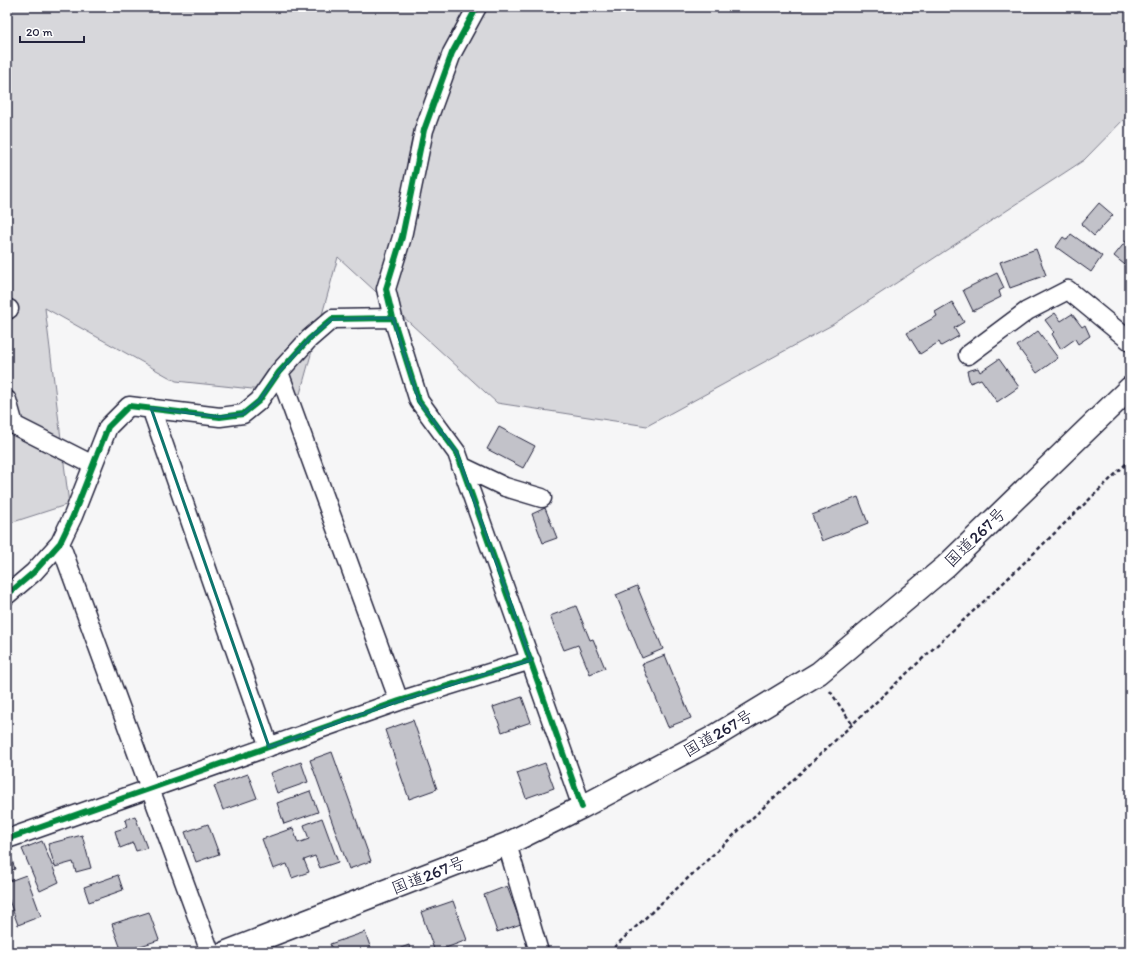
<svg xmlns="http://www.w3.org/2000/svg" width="1137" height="959" viewBox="0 0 1137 959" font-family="Itim,'Klee One',sans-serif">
	<rect width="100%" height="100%" fill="#f6f6f7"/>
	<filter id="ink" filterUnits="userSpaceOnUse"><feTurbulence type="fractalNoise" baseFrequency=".025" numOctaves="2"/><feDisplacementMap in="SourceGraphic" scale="8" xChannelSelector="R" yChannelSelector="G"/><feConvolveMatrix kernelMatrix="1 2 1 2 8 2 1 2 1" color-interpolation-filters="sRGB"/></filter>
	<g filter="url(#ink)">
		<path fill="#d7d7db" stroke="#7c7c8b" d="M7,7H1130V113L1084,160L832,325L647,426L497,403L338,257L300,394L176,381L45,308L69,504L7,524Z"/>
		<path fill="#c2c2c9" stroke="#22223b" d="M1099,203L1113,215L1094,236L1081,224Z
			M1071,234L1102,256L1091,272L1056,247L1063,237L1067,240Z
			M1130,236V269L1114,256Z
			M1036,249L1046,275L1010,288L1000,262Z
			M997,273L1004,288L999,291L1001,297L973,311L963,290Z
			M952,302L964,322L954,328L959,336L941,346L939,342L920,354L907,333L937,316L935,312Z
			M1055,313L1061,321L1072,314L1082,327L1085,325L1090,336L1078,344L1075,339L1061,349L1052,334L1054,332L1045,320Z
			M1038,331L1058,358L1037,373L1017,346Z
			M999,359L1019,387L997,402L981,379L970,383L967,371L978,368L980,372Z
			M499,427L535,446L523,468L487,449Z
			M858,497L868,523L822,541L812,515Z
			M545,508L557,538L543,543L532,514Z
			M637,586L663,649L642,658L616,595Z
			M576,606L590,640L593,639L605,668L590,674L578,645L564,650L550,616Z
			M665,655L691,718L668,727L642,664Z
			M522,697L531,722L502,732L493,707Z
			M413,720L437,789L409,799L385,730Z
			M332,752L371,861L349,869L310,760Z
			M301,762L308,782L277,793L270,773Z
			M545,763L554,788L526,798L517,773Z
			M248,774L257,798L223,810L214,786Z
			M310,791L318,812L284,824L277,803Z
			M135,816L147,848L136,851L133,843L120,848L115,831L127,827L125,820Z
			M322,818L338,862L320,868L315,856L304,860L309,872L292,878L287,864L273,869L262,839L293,828L298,843L309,839L304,825Z
			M208,824L219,854L196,862L185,832Z
			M82,835L91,868L76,872L73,862L55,867L48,844Z
			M42,841L59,882L40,891L22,849Z
			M10,854L15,869L7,872V855Z
			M26,875L41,916L18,925L7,895V882Z
			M118,875L123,890L89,902L84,887Z
			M507,886L521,924L497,932L484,895Z
			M453,901L467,940L435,952L421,912Z
			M149,912L159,940L122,952L112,924Z
			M365,932L372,952H333L330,944Z
			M409,945L411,952H390Z"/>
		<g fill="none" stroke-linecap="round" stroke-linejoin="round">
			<defs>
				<path id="street" d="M477,7L452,53L424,130L402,237L386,289L393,318L419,401L457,453L582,807
					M7,310L9,309
					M968,355L1027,311L1068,290L1130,341
					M279,372L399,701
					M7,400L14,425L93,465
					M151,408L269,747
					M461,466L505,487L542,498
					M60,543L210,952
					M7,595L34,572L60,543L73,516L108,427L129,406L220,417L243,414L259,401L279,372L309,339L332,319L393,318
					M7,839L399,701L531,660
					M507,844L539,952"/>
				<path id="highway" d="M227,952L507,844L582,807L712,738L819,673L946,566L1130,388"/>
			</defs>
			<use href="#street" stroke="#22223b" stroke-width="21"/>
			<use href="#highway" stroke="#22223b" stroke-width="25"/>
			<path stroke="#22223b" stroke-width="2.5" stroke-dasharray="4 3" stroke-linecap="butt" d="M830,691L852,724
				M609,952L998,588L1130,460"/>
			<use href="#street" stroke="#fff" stroke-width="18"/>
			<use href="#highway" stroke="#fff" stroke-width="22"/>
			<defs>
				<path id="cycleway" d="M477,7L452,53L424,130L402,237L386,289L393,318L419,401L457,453L582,807
					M7,595L34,572L60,543L73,516L108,427L129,406L220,417L243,414L259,401L279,372L309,339L332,319L393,318
					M7,839L399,701L531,660"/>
			</defs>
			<use href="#cycleway" stroke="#fff" stroke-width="8"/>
			<use href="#cycleway" stroke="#00873e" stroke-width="6"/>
		</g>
	</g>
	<path fill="none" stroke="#0f766e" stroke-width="3" stroke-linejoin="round" d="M393,318L419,401L457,453L531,660L399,701L269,747L151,408L220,417L243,414L259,401L279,372L309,339L332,319Z"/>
	<g text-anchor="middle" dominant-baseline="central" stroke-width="3.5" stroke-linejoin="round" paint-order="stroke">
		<g font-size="17" fill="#22223b" stroke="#fff">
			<text transform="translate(975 537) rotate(-44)">国道267号</text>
			<text transform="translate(718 733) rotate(-30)">国道267号</text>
			<text transform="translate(428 875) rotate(-21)">国道267号</text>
		</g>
	</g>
	<rect width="1137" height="959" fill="none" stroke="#fff" stroke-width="24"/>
	<rect x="12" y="12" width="1113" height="935" fill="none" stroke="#22223b" stroke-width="1.5" filter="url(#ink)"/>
	<path d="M20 36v6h64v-6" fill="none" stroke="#22223b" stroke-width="2"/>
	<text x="26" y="36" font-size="12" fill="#22223b" stroke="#ffffff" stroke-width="3" paint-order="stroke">20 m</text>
</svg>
